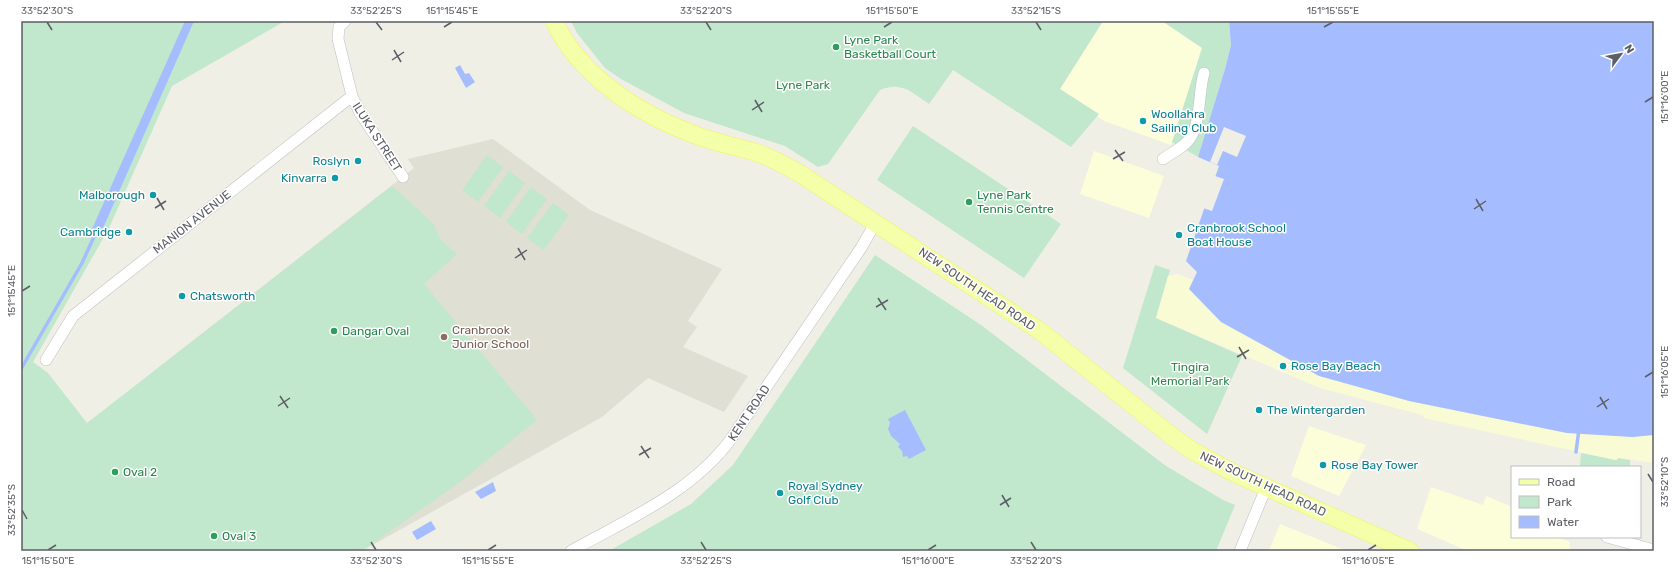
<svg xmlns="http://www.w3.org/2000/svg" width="1675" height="572" viewBox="0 0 1675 572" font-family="Rubik,sans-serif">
	<rect width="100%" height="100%" fill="#efefe5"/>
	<path fill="#fcfeda" d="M1103,21H1162L1202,48L1171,145L1104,121L1060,89Z
		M1094,151L1164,176L1149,218L1080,194Z
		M1309,426L1366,445L1339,496L1291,476Z
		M1431,487L1483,505L1486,496L1512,507V537H1558L1570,542L1569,551H1468L1417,529Z
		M1280,524L1347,551H1269Z"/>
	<path fill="#dfdfd3" d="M493,139L590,210L722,269L688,321L697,327L683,347L748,376L724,412L648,378L602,417L362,551L145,378L414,168L408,159Z"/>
	<path fill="#c1e7cc" d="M21,21H285L172,86L109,228L33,362L48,373L87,423L392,186L433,223L441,240L457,254L424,284L537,420L456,485L362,551H21Z
		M571,21H1103L1060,89L1099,114L1071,147L953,70L929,104C911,92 902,81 880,90L828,164L818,167L785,146L684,113L621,79L605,68L577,33Z
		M1162,21H1229L1231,45L1225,69L1198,157L1172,142L1202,48Z
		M913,126L1061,224L1024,278L877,180Z
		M487,155L503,167L478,202L462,190Z
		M509,171L525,183L500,218L484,206Z
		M531,187L547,199L522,234L506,222Z
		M553,203L569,215L544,250L527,238Z
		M875,255L981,325L1166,466L1223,500L1235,505L1216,551H609L691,504L733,465Z
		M1155,265L1170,270L1156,318L1242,356L1207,434L1123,368Z
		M1581,453L1616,460L1618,458L1630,460V467H1580Z"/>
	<path fill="#f9fbd4" d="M1178,274L1193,280L1190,289L1409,401L1567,433L1632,437L1654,435V463L1619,458L1616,460L1424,418L1422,415L1320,388L1156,318L1168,276Z"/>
	<path fill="#a5bdff" d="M185,21H194L100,235L92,229Z
		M1229,21H1654V435L1632,437L1567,433L1409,401L1319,376L1221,322L1189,289L1197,272L1186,261L1219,166L1198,157L1225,69L1231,45Z
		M460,65L465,74L469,73L475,82L466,88L455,68Z
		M905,410L926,450L909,459L907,456L903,457L902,451L898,447L900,444L891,436L888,429L890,423L888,419Z
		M493,482L496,491L481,499L475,492Z
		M431,521L436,529L417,540L412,532Z"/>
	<path fill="#efefe5" d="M1224,127L1246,136L1237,157L1223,151L1217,165L1210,162Z
		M1215,176L1224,179L1212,211L1203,208Z"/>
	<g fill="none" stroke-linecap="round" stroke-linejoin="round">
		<path stroke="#a5bdff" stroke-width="3.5" d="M21,369L82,263L98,228
			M1576,452L1579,429"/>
		<defs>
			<path id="street" d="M345,21L339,27L338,39L352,96L360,113L403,177
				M1163,159C1170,154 1180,149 1186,143C1202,129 1198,91 1204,73
				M46,360L73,316L352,96
				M1607,537L1654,550
				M571,551C628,519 691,493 731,439L861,248L876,222
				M1240,551L1266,488"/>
			<path id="primary" d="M554,21C579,75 636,112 690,133C712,142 735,146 758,153C772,158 786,166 799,173L1040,331L1173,437L1193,451L1234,473L1410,551"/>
		</defs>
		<use href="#street" stroke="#bebfc6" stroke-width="12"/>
		<use href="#primary" stroke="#f2f459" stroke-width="18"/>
		<use href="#street" stroke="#fff" stroke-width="11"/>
		<use href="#primary" stroke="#f4ffaa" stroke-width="17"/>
	</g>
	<path fill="none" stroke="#5c5e66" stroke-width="1.5" d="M47,22L52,30M376,22L382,30M706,22L711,30M1036,22L1041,30M444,27L452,22M884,27L892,22M1324,27L1333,22M394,50L401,62M392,60L404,52M755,100L762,112M1645,102L1653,97M752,110L764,102M1115,150L1123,161M1113,159L1125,152M157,198L164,210M1476,199L1483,211M155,208L166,201M1474,209L1486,201M518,248L525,260M515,258L527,250M22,291L30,286M878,298L886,310M876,307L888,300M1239,347L1246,359M1237,357L1249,350M1645,377L1653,372M280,396L288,408M1600,397L1607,409M278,406L290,398M1597,407L1609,399M641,446L649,458M639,455L651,448M1648,474L1653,482M1002,495L1009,507M1000,505L1011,498M22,510L27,519M371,542L376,550M701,542L706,550M1031,542L1036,550M48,550L56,545M488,550L496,545M928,550L936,545M1368,550L1376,545"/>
	<g fill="#2e9e5b" stroke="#fff" stroke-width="1.5">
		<circle cx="836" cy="47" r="4"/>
		<circle cx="969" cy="202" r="4"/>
		<circle cx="334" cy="331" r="4"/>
		<circle cx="115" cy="472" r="4"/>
		<circle cx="214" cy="536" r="4"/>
	</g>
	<g fill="#0f9aa8" stroke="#fff" stroke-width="1.5">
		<circle cx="1143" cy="121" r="4"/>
		<circle cx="358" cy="161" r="4"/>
		<circle cx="335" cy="178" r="4"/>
		<circle cx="153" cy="195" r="4"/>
		<circle cx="129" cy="232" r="4"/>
		<circle cx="1179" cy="235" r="4"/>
		<circle cx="182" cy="296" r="4"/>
		<circle cx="1283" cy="366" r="4"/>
		<circle cx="1259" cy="410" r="4"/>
		<circle cx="1323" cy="465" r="4"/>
		<circle cx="780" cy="493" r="4"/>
	</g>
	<circle fill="#8d6e63" stroke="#fff" stroke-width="1.5" cx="444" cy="337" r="4"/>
	<g text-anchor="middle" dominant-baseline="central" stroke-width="3" stroke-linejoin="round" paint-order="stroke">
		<g font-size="12" fill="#27864d" stroke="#fff" text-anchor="start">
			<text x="844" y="40">Lyne Park<tspan x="844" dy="14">Basketball Court</tspan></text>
			<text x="977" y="195">Lyne Park<tspan x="977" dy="14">Tennis Centre</tspan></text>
			<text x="342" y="331">Dangar Oval</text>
			<text x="123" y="472">Oval 2</text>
			<text x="222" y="536">Oval 3</text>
		</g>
		<g font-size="12" fill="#338650" stroke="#fff">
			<text x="803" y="85">Lyne Park</text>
			<text x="1190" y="367">Tingira<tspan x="1190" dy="14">Memorial Park</tspan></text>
		</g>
		<g font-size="12" fill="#0d838f" stroke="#fff" text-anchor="start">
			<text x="1151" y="114">Woollahra<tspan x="1151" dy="14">Sailing Club</tspan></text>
			<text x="350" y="161" text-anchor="end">Roslyn</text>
			<text x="327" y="178" text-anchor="end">Kinvarra</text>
			<text x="145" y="195" text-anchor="end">Malborough</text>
			<text x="1187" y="228">Cranbrook School<tspan x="1187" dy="14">Boat House</tspan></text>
			<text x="121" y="232" text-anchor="end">Cambridge</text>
			<text x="190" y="296">Chatsworth</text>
			<text x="1291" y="366">Rose Bay Beach</text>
			<text x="1267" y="410">The Wintergarden</text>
			<text x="1331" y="465">Rose Bay Tower</text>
			<text x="788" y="486">Royal Sydney<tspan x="788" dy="14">Golf Club</tspan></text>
		</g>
		<g font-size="12" fill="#5c5e66" stroke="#fff">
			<text transform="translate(377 137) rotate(57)">ILUKA STREET</text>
			<text transform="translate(192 222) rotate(-38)">MANION AVENUE</text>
			<text transform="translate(977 289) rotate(34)">NEW SOUTH HEAD ROAD</text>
			<text transform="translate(749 413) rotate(-56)">KENT ROAD</text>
			<text transform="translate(1263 484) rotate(25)">NEW SOUTH HEAD ROAD</text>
		</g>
		<g font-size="12" fill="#785e54" stroke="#fff" text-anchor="start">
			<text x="452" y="330">Cranbrook<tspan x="452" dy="14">Junior School</tspan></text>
		</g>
	</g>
	<rect width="1675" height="572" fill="none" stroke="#ffffff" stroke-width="44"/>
	<rect x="1511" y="466" width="130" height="72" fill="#ffffff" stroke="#bebfc2"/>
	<rect x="1519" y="479" width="20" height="6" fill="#f4ffaa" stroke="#bebfc2"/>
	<text x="1547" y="486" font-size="12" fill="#5c5e66">Road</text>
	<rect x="1519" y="496" width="20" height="12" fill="#c1e7cc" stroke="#bebfc2"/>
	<text x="1547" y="506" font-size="12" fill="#5c5e66">Park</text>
	<rect x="1519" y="516" width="20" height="12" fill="#a5bdff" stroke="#bebfc2"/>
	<text x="1547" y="526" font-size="12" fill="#5c5e66">Water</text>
	<g transform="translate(1621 54) rotate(58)" stroke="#ffffff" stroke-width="3" paint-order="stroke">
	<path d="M0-3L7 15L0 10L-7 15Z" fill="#5c5e66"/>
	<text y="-6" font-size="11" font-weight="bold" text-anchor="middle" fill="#5c5e66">N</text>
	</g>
	<rect x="22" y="22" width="1631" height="528" fill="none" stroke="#5c5e66" stroke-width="1.5"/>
	<g font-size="10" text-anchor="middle" fill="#5c5e66">
		<text x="47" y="14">33°52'30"S</text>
		<text x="376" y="14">33°52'25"S</text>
		<text x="452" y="14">151°15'45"E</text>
		<text x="706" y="14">33°52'20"S</text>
		<text x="892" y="14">151°15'50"E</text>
		<text x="1036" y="14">33°52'15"S</text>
		<text x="1333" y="14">151°15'55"E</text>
		<text transform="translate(1664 97) rotate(-90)" y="4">151°16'00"E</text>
		<text transform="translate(11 291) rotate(-90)" y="4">151°15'45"E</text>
		<text transform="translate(1664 372) rotate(-90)" y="4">151°16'05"E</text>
		<text transform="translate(1664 482) rotate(-90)" y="4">33°52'10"S</text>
		<text transform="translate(11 510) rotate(-90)" y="4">33°52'35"S</text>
		<text x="48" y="564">151°15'50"E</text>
		<text x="376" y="564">33°52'30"S</text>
		<text x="488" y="564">151°15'55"E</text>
		<text x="706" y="564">33°52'25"S</text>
		<text x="928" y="564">151°16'00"E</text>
		<text x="1036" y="564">33°52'20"S</text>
		<text x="1368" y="564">151°16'05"E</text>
	</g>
</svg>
